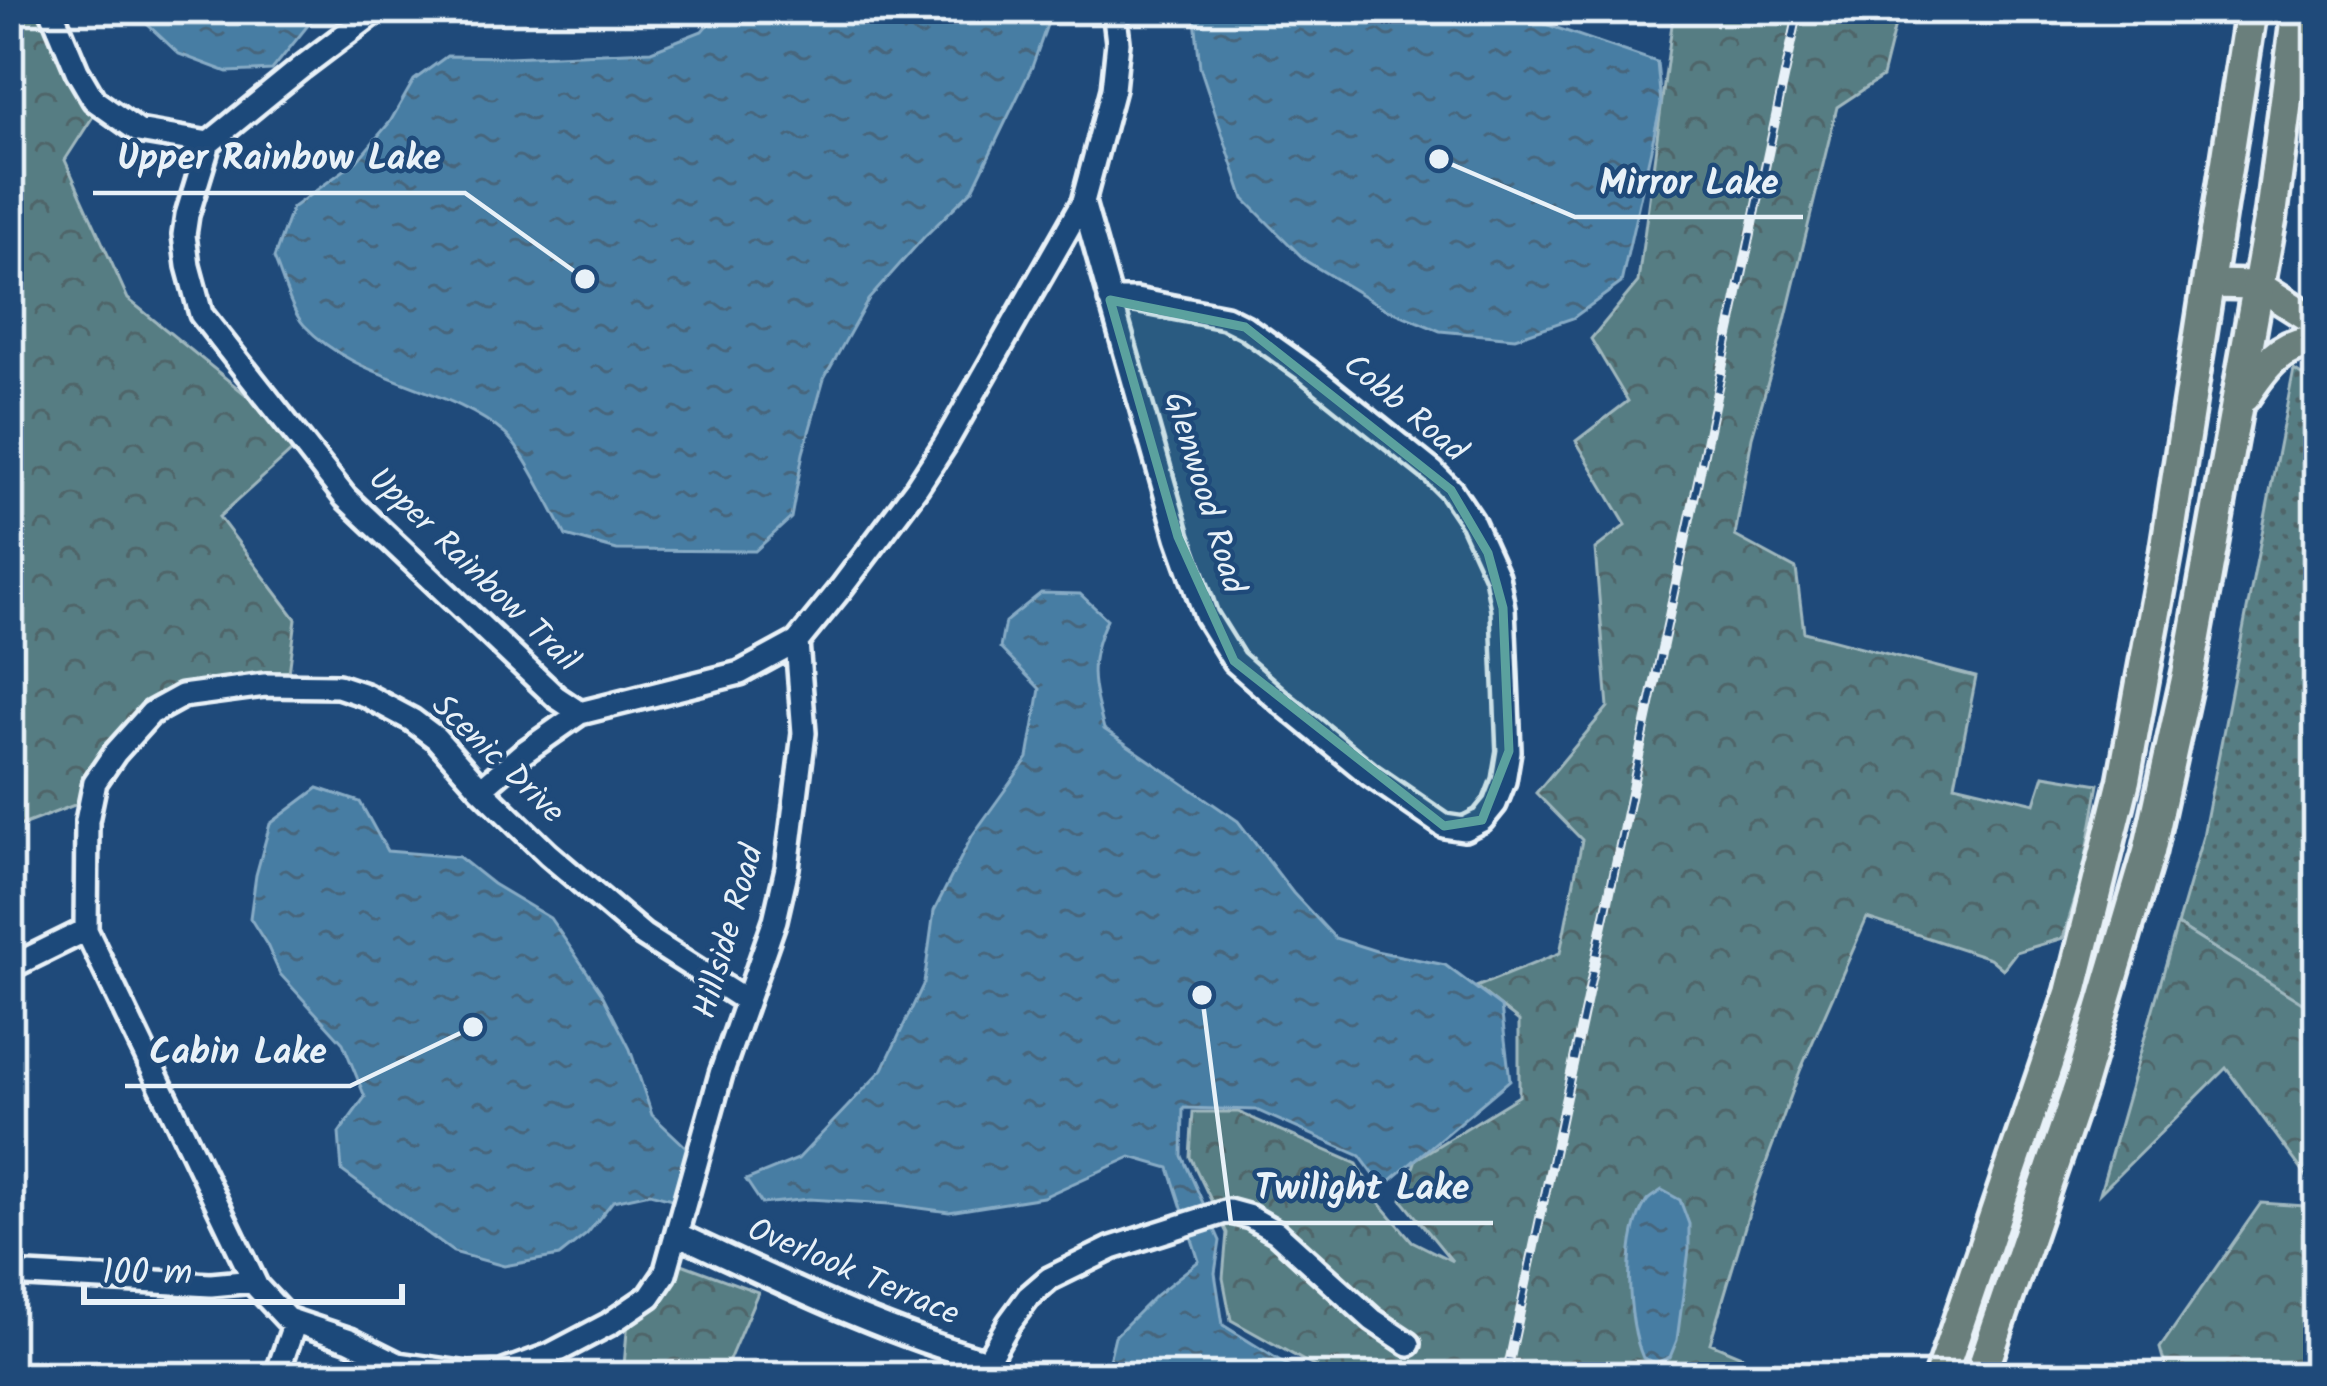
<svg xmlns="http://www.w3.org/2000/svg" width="2327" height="1386" viewBox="0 0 2327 1386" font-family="Kalam,sans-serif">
	<defs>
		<pattern id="green-dots" width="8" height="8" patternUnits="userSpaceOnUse" patternTransform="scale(3)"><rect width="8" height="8" fill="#567d83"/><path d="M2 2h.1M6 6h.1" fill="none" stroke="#4f6569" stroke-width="1.8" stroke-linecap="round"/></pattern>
		<pattern id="forest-crowns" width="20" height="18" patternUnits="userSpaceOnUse" patternTransform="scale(3)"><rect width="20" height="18" fill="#567d83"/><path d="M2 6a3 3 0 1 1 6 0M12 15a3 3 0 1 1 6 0" fill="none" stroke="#4f6569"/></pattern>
		<pattern id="water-ripples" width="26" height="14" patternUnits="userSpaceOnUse" patternTransform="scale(3)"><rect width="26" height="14" fill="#467da3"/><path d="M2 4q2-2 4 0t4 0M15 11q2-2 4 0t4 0" fill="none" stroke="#46657b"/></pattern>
	</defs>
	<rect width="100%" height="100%" fill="#1f4a7a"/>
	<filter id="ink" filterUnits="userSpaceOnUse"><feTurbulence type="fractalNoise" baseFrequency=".00833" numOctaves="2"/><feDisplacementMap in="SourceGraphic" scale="24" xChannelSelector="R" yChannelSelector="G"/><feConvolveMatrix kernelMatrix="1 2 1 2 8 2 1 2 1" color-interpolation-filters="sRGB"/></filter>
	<g filter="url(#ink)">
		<path fill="url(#green-dots)" stroke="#9fb7be" stroke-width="3" d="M2294,369L2318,385V1001L2307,1007L2177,925L2203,836Z"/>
		<path fill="url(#forest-crowns)" stroke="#9fb7be" stroke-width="3" d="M9,9H59L99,107L65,160L128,299L303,441L219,517L296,619L288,681L146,717L93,798L9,830Z
			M1674,9H1899L1882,77L1837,107L1781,337L1752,437L1735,536L1796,569L1804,632L1976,677L1955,784L2035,803L2044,775L2099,784L2083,874L2063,938L2016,952L2003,969L1990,958L1867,918L1800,1071L1755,1193L1710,1343L1791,1377H1574L1561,1373L1560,1377H1327L1322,1371L1231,1320L1223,1278L1227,1233L1190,1157L1193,1112H1238L1357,1164L1378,1201L1412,1241L1452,1261L1402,1200L1416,1159L1519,1096V1021L1476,987L1560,953L1582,840L1536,793L1608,707L1595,549L1626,525L1576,441L1628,401L1591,339L1638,282Z
			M2177,925L2307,1006L2318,1001V1192L2226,1068L2100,1193Z
			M2261,1203L2318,1207V1377H2168L2160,1348Z
			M679,1263L758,1292L724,1372L728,1377H623L628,1320Z"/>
		<path fill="url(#water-ripples)" stroke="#87abc5" stroke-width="3" d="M131,9H321L272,70L227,72L179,54Z
			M721,9H1040L1048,22L1032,67L973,189L924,237L868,300L824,379L803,453L791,518L755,551L617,550L566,536C553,512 523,449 505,434C446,384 358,383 304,325C291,311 282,276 274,258L292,208L357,161L390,122L414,80L447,56L508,57L651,51L702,31Z
			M1194,9H1501L1657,62L1661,104L1621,283L1573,318L1515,338L1440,331L1384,308L1306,261L1244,199L1200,67Z
			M1041,593L1080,594L1107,619C1086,663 1092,684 1104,729L1238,821L1293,893L1335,938L1376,951L1445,965L1501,1007L1510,1080L1383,1187L1360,1156L1256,1110L1183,1108L1182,1156L1220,1241L1215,1273L1223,1325L1306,1377H1105L1115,1336L1156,1295L1199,1261L1169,1168L1131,1157L1043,1197L949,1212L890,1204L809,1199L762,1204L746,1180L798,1159L883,1069L924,983L934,911L972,836L1028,758L1040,689L1000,648L1005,622Z
			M318,788L360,802L387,851L459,857L493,884L550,918L601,992L630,1049L652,1115L687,1148L675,1200L650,1193L613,1201L587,1234L559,1256L504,1266L453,1252L342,1171L339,1133L365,1097L343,1043L280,974L267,945L250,918L256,875L270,824Z
			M1662,1190L1680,1200L1689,1224V1250L1677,1340L1670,1357L1656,1363L1643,1358C1627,1322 1622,1235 1647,1201C1650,1197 1658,1193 1662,1190Z"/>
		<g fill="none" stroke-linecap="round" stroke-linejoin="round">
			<defs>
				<path id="minor" d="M51,9L77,71L94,100L138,131L209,143
					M379,9L302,67L209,143L187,215L184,235L188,266L201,314L345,497L556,697L580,713L740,673L797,642L841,588L917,487L945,444L1083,202L1113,89L1118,42L1114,9
					M1083,202L1178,537L1206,616L1234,661L1282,703L1370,775L1444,826L1464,829L1482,820L1495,804L1504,781L1509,751L1503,608L1497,576L1472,521L1451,490L1433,472L1307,371L1245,327L1225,317L1136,300H1110
					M481,789L523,753L580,713
					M9,968L86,930
					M746,1001L643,935L548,854L481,789L436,738L412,720L365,695L338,686L265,685L182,696L151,713L115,753L95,782L87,821L86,930L257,1287L287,1319L350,1340L398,1364L469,1374L501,1373L550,1355L609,1324L650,1296L665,1274L721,1074L775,920L787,868L804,733L797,642
					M677,1234C779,1281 879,1331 987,1361L1009,1323L1028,1297L1049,1279L1112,1248L1228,1211L1250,1217L1276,1232L1373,1320L1409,1344
					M9,1274L211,1285L254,1281
					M276,1377L295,1322"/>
				<path id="major" d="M2209,284L2258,285L2318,323"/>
				<path id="highway" d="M2244,396C2262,369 2281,340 2318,342
					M1940,1377L2071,993L2124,780L2166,552L2251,9
					M1980,1377L2079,1088L2149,852L2189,670L2271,215L2298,9"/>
			</defs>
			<use href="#minor" stroke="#e8f1f8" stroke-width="30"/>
			<use href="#major" stroke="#e8f1f8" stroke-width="36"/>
			<use href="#highway" stroke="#e8f1f8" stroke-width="39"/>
			<use href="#minor" stroke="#1f4a7a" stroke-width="21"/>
			<use href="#major" stroke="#6b7f7c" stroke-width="27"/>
			<use href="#highway" stroke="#6b7f7c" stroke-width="30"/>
			<defs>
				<path id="rail" d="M1506,1377L1799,9"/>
			</defs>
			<use href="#rail" stroke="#e8f1f8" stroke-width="10"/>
			<use href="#rail" stroke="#1f4a7a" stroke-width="6" stroke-dasharray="18" stroke-linecap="butt"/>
		</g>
	</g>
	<path fill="#5ba19e" fill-opacity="0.2" stroke="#5ba19e" stroke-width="9" stroke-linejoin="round" d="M1110,300L1245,327L1451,490L1488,553L1503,608L1509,751L1482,820L1444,826L1234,661L1178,537Z"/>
	<g text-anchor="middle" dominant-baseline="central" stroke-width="9" stroke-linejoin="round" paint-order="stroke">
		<g font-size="33" fill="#e8f1f8" stroke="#1f4a7a">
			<text transform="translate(1404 409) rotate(40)">Cobb Road</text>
			<text transform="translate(1203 493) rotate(73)">Glenwood Road</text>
			<text transform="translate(473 571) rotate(44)">Upper Rainbow Trail</text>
			<text transform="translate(497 760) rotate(44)">Scenic Drive</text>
			<text transform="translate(730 932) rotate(-74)">Hillside Road</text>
			<text transform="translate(853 1273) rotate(23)">Overlook Terrace</text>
		</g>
	</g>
	<path fill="none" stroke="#e8f1f8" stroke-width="4.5" d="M585 279L465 193H93M1439 159L1575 217H1803M473 1027L350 1086H125M1202 995L1231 1223H1493"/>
	<g fill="#e8f1f8" stroke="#1f4a7a" stroke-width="4.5">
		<circle cx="585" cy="279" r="12"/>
		<circle cx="1439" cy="159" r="12"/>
		<circle cx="473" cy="1027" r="12"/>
		<circle cx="1202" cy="995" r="12"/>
	</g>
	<g font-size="36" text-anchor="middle" font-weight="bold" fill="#e8f1f8" stroke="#1f4a7a" stroke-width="9" stroke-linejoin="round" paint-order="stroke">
		<text x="279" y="169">Upper Rainbow Lake</text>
		<text x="1689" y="194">Mirror Lake</text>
		<text x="238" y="1063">Cabin Lake</text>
		<text x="1362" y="1199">Twilight Lake</text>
	</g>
	<rect width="2327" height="1386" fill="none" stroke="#1f4a7a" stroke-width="48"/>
	<rect x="24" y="24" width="2279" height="1338" fill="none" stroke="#e8f1f8" stroke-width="4.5" filter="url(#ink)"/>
	<path d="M84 1284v18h318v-18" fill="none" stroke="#e8f1f8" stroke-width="6"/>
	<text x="102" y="1284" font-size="36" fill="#e8f1f8" stroke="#1f4a7a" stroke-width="9" paint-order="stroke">100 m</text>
</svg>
